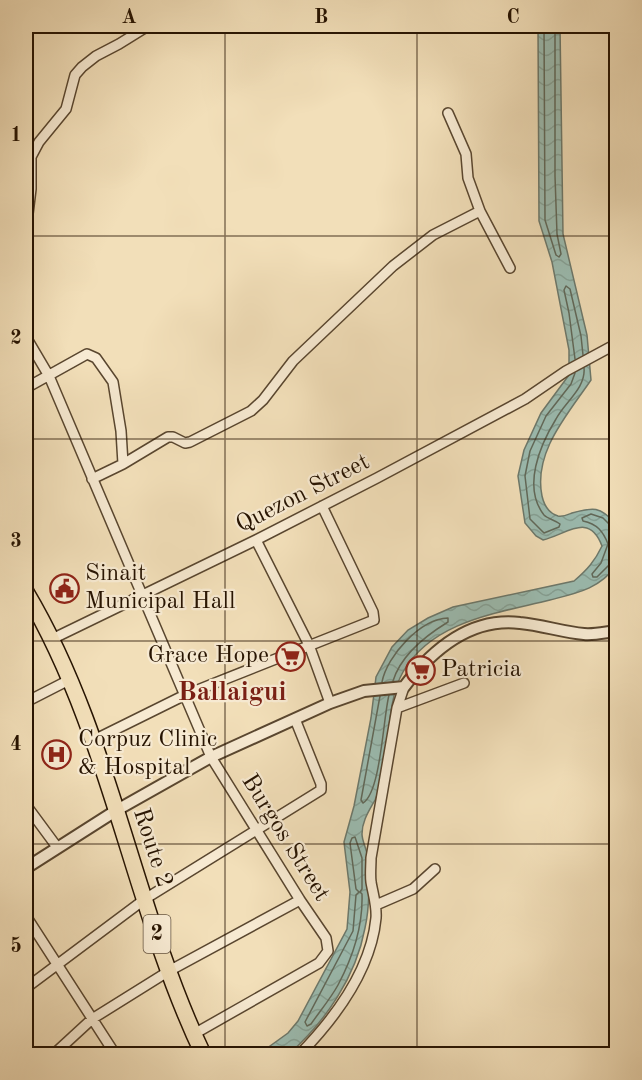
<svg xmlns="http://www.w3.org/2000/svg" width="642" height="1080" viewBox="0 0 642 1080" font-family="'Old Standard TT',serif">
	<defs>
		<pattern id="water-waves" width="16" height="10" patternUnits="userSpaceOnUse" patternTransform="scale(1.5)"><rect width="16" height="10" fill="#9bbcb1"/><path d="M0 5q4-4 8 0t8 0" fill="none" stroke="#85a196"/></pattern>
	</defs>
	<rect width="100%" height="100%" fill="#f2dfb9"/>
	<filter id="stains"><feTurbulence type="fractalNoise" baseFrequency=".00333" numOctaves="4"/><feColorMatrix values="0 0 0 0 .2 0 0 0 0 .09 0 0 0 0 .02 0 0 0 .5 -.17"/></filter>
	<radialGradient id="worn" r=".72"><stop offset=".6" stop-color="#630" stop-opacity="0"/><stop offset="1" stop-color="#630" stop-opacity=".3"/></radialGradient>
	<path fill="url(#water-waves)" stroke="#6c786b" stroke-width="1.5" d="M538,26H560L563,234L587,335L591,380C568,414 533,452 542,496C544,505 548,513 558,516C563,517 567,515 572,513C593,507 600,506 616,524V566C599,589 577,593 550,600C498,613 432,621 403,672C390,694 389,731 386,756C383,771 382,786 375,800C369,811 362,821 362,834C362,842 368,851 368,860C369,882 370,906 365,928C356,977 325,1022 289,1054H259L288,1033L298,1021L347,929L350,892L344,842L354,806L371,718L376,677L392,647L408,630L428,618L453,607L574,581C587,570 595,561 602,546C589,511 566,535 543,540L536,536L525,523L518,476L524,450L541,413L569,375V350L552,262L539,221Z"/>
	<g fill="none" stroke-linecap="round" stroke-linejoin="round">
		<path stroke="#606859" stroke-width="1.5" d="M544,26L545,220L556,255L559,257L561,254L557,234L555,176V26
			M575,359L569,313L564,290L566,286L570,289L581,336L583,355
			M575,373L571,384L546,416L530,451L525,476L530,519L544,533L559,527L560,524C555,520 548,519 544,515C522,487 540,445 556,419C565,402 586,388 584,368
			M616,527L611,526L603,518L591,514L582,518L583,521C597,524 603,531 608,544L601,563L592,574L593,577H597L610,564L616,563
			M382,682C387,656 420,619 448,618V622C425,636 401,655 393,681
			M380,696L361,800L363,803C381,792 383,718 389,695
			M355,837L362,858V889L360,892L362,894C363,925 353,957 338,985C331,998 320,1011 311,1024L307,1026L305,1022L353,931L356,895L359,892L356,889L350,843L352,838Z"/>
		<defs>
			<path id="minor" d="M448,113L466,154L468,178L480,211L510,268
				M26,230L31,189V157L39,142L66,109L75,75L82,67L96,56L119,44L148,26
				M26,337L49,376L211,757L300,900L326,938L328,951L319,963L194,1034
				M26,388L87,354L96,358L113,382L121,431L123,464L92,479
				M123,464L168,437H173L185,443L190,442L251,411L263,400L293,361L393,266L433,235L480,211
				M256,540L309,645L330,703
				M50,640L256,540L377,478L525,399L566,371L616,344
				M26,702L69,680
				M397,708L464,683
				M94,740L185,695L374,620L373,612L322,506
				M26,805L57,847
				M376,905L413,889L435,869
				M26,916L115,1054
				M26,988L145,899L321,790V784L295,719
				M54,1054L92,1019L169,971L300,900
				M300,1054C335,1018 371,970 376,918C377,906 373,894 371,882C370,874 371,866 371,858L397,708L404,687"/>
			<path id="tertiary" d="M26,868L117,810L211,757L330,703L364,691L404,687C432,650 470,617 520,623C542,625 562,632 584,634C595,635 606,632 616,631"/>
			<path id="trunk" d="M26,592C111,735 132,905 203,1054"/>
		</defs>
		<use href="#minor" stroke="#59462f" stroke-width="12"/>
		<use href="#tertiary" stroke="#59462f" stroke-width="14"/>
		<use href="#trunk" stroke="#261301" stroke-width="18"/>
		<use href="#minor" stroke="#f7ead2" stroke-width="9"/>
		<use href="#tertiary" stroke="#f7ead2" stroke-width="10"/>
		<use href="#trunk" stroke="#f2dfb9" stroke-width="15"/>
	</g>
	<path fill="none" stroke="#261301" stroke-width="1.5" stroke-opacity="0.55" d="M225,26V1054M417,26V1054M26,236H616M26,439H616M26,641H616M26,844H616"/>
	<defs>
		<symbol id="civic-ring" viewBox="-11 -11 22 22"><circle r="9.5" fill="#f7ead2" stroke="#8f2418" stroke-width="1.5"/><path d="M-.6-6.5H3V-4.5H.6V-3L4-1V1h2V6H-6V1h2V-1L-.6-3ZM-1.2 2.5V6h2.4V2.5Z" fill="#8f2418"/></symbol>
		<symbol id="supermarket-ring" viewBox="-11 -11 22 22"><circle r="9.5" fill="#f7ead2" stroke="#8f2418" stroke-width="1.5"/><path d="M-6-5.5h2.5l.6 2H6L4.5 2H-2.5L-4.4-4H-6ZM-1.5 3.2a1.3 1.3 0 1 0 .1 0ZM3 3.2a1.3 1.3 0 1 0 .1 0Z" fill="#8f2418"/></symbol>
		<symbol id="hospital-ring" viewBox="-11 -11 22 22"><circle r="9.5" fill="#f7ead2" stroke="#8f2418" stroke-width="1.5"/><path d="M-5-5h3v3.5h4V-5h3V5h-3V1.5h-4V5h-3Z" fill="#8f2418"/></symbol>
	</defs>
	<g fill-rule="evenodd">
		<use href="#civic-ring" x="48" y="572" width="33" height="33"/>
		<use href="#supermarket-ring" x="274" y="640" width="33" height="33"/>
		<use href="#supermarket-ring" x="404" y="654" width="33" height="33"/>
		<use href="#hospital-ring" x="40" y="738" width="33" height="33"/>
	</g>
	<g text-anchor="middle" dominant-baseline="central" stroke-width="4.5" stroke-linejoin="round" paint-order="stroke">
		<rect fill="#f7ead2" stroke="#655440" stroke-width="1.5" x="143.5" y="915" width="27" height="38" rx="4.5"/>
		<g font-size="22" font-weight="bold" fill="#261301">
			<text x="157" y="934">2</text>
		</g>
		<g font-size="24" fill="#261301" stroke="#f7ead2">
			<text transform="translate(303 494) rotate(-27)">Quezon Street</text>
			<text transform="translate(285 838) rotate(58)">Burgos Street</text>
			<text transform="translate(152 848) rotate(72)">Route 2</text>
		</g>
		<g font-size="24" fill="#261301" stroke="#f7ead2" text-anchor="start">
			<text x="85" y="574">Sinait<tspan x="85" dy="28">Municipal Hall</tspan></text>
			<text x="269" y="656" text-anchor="end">Grace Hope</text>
			<text x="441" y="670">Patricia</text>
			<text x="78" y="740">Corpuz Clinic<tspan x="78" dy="28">&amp; Hospital</tspan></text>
		</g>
		<g font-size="27" font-weight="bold" fill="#7a1f14" stroke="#f7ead2">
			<text x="232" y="692">Ballaigui</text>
		</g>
	</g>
	<rect width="642" height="1080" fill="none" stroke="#f2dfb9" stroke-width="66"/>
	<rect x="33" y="33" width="576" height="1014" fill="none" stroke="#261301" stroke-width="2"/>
	<g font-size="20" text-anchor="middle" font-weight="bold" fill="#261301">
		<text x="129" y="23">A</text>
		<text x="321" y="23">B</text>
		<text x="513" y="23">C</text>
		<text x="16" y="141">1</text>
		<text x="16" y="344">2</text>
		<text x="16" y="547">3</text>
		<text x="16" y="750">4</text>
		<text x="16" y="952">5</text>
	</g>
	<rect width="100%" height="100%" filter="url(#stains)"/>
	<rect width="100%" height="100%" fill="url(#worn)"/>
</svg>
